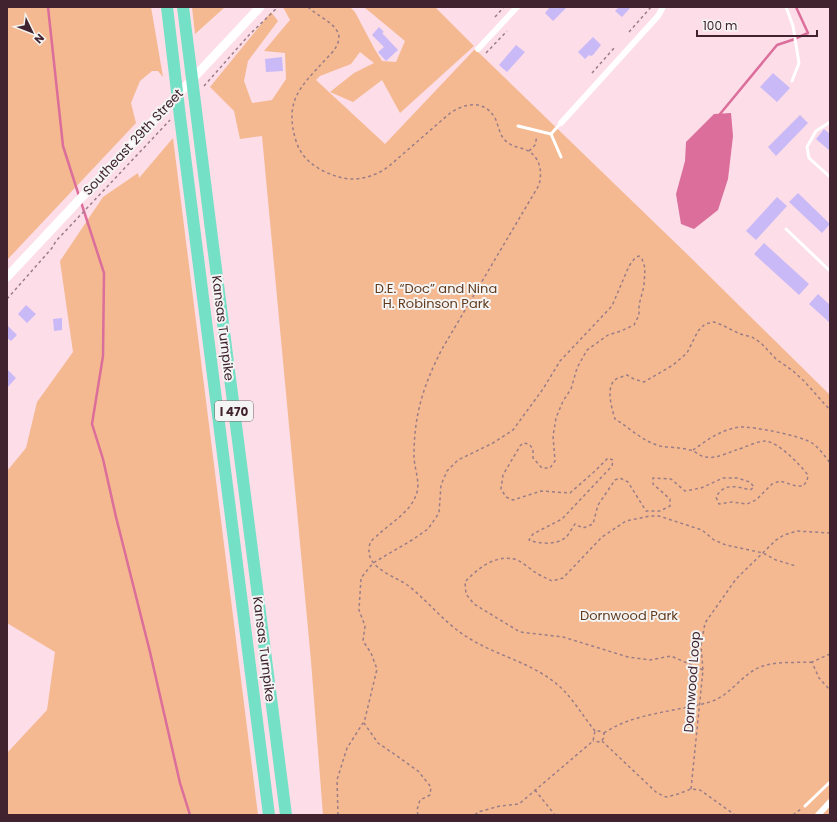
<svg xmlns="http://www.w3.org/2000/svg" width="837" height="822" viewBox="0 0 837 822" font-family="Poppins,sans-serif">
	<rect width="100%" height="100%" fill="#fddde8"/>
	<path fill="#f4b990" d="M7,7H151L163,77L158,71H152L140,81L131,103L136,123L7,260Z
		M192,7H225L195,34Z
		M283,7H350L355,12L374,48L382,61L396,62L405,41L364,7H435L474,46L400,113L382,80L353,102L330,92L354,73L374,63L360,52L351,64L320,76L316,80L385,144L475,49L689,256L830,395V815H323L311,661L262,136L240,139L234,111L210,87L271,12L278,21L248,61L244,81L252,103L272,100L286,79L285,53L264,51L290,20Z
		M173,138L258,815H7V753L47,710L55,652L7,623V471L26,448L37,402L73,352L60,261L103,197L138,173L139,178Z"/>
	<path fill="#db6e9a" d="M731,113L733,136L728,179L718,210L694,229L681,224L676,194L685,161L686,142L714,114Z"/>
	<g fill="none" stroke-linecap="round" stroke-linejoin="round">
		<path stroke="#db6e9a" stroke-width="2.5" d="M48,7L63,146L79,196
			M720,114L777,45L792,40L808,33L796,7
			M81,202L104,273L103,356L92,424L103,459L116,517L150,652L180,783L190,815"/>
	</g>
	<path fill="#c9baf7" d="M550,7H567L553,21L545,13Z
		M619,7H631L622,17L615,11Z
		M379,27L384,32L382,33L398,50L386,61L378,52L384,47L372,35Z
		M593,37L601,45L593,55L591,56L589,55L585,59L578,52Z
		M516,45L525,52L507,72L499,65Z
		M282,57L283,71L266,72L265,59Z
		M773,73L790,88L777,102L760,87Z
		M800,115L808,123L776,156L768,147Z
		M824,129L830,134V151L816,139Z
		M798,193L830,224L822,233L789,202Z
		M777,197L787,206L756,240L746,231Z
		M764,243L809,284L799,295L754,254Z
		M818,294L830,305V323L809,304Z
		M26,305L36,314L27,323L18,314Z
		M62,318V330L54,331L53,319Z
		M7,325L17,335L11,341L7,338Z
		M7,369L16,378L7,388Z"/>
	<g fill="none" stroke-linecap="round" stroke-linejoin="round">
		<path stroke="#9b7d88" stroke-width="1.5" stroke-dasharray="3 3" stroke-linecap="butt" d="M308,7C317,16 339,24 339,38C338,47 332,53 326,59C300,87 284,101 296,141C302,161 321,172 339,177C356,182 374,177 388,167L449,114C464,103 484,99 495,118C499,126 499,136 507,142C514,148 523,147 530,152C541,160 542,173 539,185L442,349C423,386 414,415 414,456C414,467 420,481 417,492C412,511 393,521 379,534C377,536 372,539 371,542C369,544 369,549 369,551C369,570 398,577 410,587C432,605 446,625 472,640C497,655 527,662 550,679C569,691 581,714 595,731
			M530,7H531
			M495,17L504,7
			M629,32L651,7
			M486,53L507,31
			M592,73L615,47
			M204,86L250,34L278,7
			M529,151L535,145L537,136
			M7,299L52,248L56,241L170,120
			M693,450C707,440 722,429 740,427C752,426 802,436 812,443C819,448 825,456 830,463
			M830,654L812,662L819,678L830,690
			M703,670L671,656L650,660L628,657L563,637L520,632L474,604L466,594L465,582C478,568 497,553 517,560C524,563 531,570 538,574C543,577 548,579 552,581L563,578L602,537L626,521L650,516H659L702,530L714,540L726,545L763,553L776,560L796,566
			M604,733C628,717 655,714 683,708C694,706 705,704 715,700C733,692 744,672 763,666C778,661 796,663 812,662
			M602,741L657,793L666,797L678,794L691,789L700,790L735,815
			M691,789L703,670L701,646L705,623L736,579L776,540L784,535L797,531L830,533
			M535,790L555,815
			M338,815L337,780L347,748L363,723
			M418,815L417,810L420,800L430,795L431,787L418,771L397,756L378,743L364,723L377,669L371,653L363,641L365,626L359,610L361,578L373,563L412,540L428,529L439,513L441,485L447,471L458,460L493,443L513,430L543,389L560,361L612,306L629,266L635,258L639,256L642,259L645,268L644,286L639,305V315L634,325L621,331L608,335L587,350L577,368L571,389L563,401L556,418L553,436L555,461L550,468H542L533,458V449L529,444L523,443L520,446L503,475L501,489L506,497L513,500L541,491L570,493L595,471L608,458L613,460L612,466L562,519L533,534L529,540C540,544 556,545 565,538C569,535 572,528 575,524L583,528L593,524L598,505L615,480L620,478L628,482L646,511H660L670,506V499L653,484V478L671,479L685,491L701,488L723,478H737L750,482L754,487L750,490C736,486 724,483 716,497L719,504L732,502L747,504L756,500L772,484L780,481L796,486H803L807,481L808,475C800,465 779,442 765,441C758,441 743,448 736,450C727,453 716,459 706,457C700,457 696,451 690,450C680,447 669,448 660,446C642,441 630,428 615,419C612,409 604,384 618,378C621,377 624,376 627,375L634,379L644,382L673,365L687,353L698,331L705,324L714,322L722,325L740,334L752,337L761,343L776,359L793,371L804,381L830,410
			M475,815L478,812L500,806L519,804L593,741L595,731H599L604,733V738L600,742L593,741
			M793,815L801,809"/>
		<path stroke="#fff" stroke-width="3" d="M786,7L793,26L799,63L792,81
			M830,122L816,131L807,147L809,158L830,177
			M518,126L551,134L561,157
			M551,134L561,123
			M786,229L830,271
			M805,806L830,782"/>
		<path stroke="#fff" stroke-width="6" d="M478,49L517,7
			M561,123L658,16L663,7
			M818,815L830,802"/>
		<path stroke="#fff" stroke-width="9" d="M7,277L260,7"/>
		<path stroke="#74e0c6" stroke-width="12" d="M167,7L180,117L269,815
			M183,7L211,230L286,815"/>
	</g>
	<g text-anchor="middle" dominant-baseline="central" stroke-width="4" stroke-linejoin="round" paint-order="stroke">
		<rect fill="#f4f4f4" stroke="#766269" stroke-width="1" x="215" y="401" width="38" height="20" rx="3"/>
		<g font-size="12" font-weight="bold" fill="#40232e">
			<text x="234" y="411">I 470</text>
		</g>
		<g font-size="13" fill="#40232e" stroke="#f4f4f4">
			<text transform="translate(133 142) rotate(-47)">Southeast 29th Street</text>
			<text transform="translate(223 328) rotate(83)">Kansas Turnpike</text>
			<text transform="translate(264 649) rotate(83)">Kansas Turnpike</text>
			<text transform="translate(692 682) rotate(-86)">Dornwood Loop</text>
		</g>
		<g font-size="13" fill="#623b1e" stroke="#f4f4f4">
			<text x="436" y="288">D.E. “Doc” and Nina<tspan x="436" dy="15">H. Robinson Park</tspan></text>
			<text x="629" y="615">Dornwood Park</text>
		</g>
	</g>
	<rect width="837" height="822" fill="none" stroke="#40232e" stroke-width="16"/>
	<g transform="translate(32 32) rotate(133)" stroke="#f4f4f4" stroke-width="3" paint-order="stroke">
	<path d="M0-3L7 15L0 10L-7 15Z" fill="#40232e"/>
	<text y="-6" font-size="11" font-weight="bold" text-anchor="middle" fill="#40232e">N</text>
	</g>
	<path d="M697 30v6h120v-6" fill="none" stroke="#40232e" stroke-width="2"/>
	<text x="703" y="30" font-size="12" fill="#40232e" stroke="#f4f4f4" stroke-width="3" paint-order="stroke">100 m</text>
</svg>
